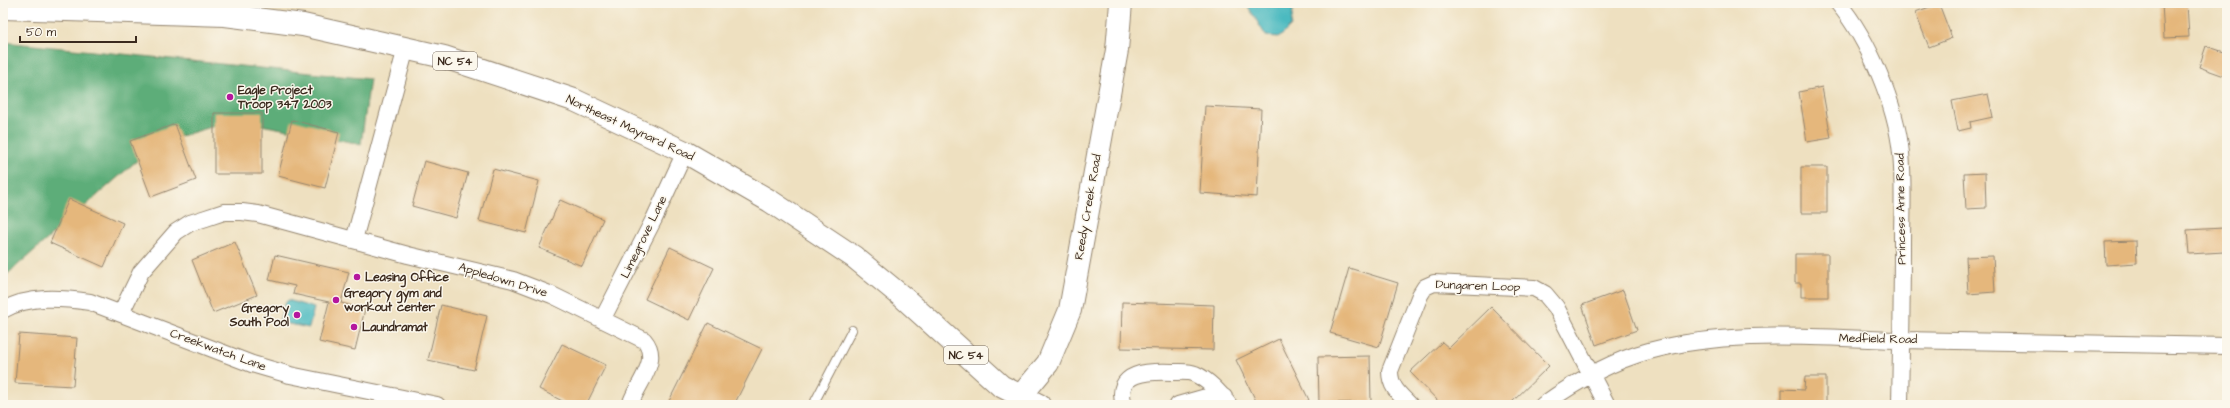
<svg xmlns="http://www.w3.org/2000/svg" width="2230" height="408" viewBox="0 0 2230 408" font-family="'Architects Daughter',sans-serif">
	<rect width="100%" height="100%" fill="#fbf7ec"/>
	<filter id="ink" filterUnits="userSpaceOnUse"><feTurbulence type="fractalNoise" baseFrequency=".025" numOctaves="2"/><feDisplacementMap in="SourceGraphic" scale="8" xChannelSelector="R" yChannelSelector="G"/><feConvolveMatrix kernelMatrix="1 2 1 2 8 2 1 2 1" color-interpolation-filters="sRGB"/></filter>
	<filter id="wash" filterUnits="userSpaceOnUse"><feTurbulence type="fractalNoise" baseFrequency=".012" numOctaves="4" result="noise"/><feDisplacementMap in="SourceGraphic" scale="16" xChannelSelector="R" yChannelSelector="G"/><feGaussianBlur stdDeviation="0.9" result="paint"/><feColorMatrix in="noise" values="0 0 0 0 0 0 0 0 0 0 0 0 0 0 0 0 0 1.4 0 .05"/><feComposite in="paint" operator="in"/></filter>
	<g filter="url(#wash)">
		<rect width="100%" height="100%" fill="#eee0c0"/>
		<path fill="#5dad79" stroke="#4c6c4c" d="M3,42L370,79L361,144L235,120L157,143L3,278Z"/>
		<path fill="#4bbac0" stroke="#43726f" d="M1246,3H1294L1291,26L1280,37L1266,36Z
			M288,300L314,308L309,328L279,322L284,305Z"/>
		<g id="blocks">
			<path fill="#e5b77c" d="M2162,3H2187L2189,37L2164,38Z
				M1939,4L1952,38L1929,47L1915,12Z
				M2206,46L2227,53V77L2199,67Z
				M1822,87L1831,138L1807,142L1799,92Z
				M1988,94L1993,117L1970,122L1971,128L1958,131L1952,101Z
				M1205,106L1261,109L1257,197L1200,193Z
				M214,113H262V174H214Z
				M292,120L339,132L325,188L278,176Z
				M175,124L196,180L151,197L130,141Z
				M424,161L468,173L456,218L412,206Z
				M1801,167H1827V213H1801Z
				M493,169L539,181L526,233L479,221Z
				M1985,173L1986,208L1966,209L1964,174Z
				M69,199L123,223L104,267L50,243Z
				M560,200L603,219L582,266L539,248Z
				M2223,228L2224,252L2189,254L2187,230Z
				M2136,241L2137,263L2106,265L2105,242Z
				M235,242L257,295L213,313L192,260Z
				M670,247L714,268L689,320L645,299Z
				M1795,254H1828V297H1801V283H1795Z
				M275,255L349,272L341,303L365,309L355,350L319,342L329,302L293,294L295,286L269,280Z
				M1993,256L1995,292L1968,294L1966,257Z
				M1349,268L1398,283L1379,347L1330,333Z
				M1623,290L1637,330L1596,345L1582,305Z
				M1122,302L1214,305L1213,350L1121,348Z
				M441,305L487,316L474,370L428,360Z
				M1491,307L1549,366L1509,405H1442L1410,372L1442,342L1449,348Z
				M708,323L762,349L734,405H667Z
				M19,334L77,338L73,386L15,383Z
				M1279,339L1309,400L1299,405H1258L1236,360Z
				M562,344L606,365L586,405H570L539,389Z
				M1370,356L1371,402L1319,403L1318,357Z
				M1805,377H1826V405H1782V389L1804,390Z"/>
		</g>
	</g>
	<g filter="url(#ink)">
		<use href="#blocks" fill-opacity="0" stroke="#94856f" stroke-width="1"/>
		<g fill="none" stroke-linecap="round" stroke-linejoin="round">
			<defs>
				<path id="lane" d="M813,405L852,330"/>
				<path id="street" d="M1838,3C1869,40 1896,105 1901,153C1904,183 1902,214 1902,244C1902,298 1901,351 1900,405
					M354,240L406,48
					M3,310C30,295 61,298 90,302L252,364L290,375L437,405
					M121,313L141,272L176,232L190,223L206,218L224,212H242L258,214L408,255L513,280L552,295L644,340C662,361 636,384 630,405
					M602,320L654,219L685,152
					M1124,405C1113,371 1150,371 1173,372C1180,372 1189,371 1195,374C1208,380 1221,393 1229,405
					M1178,405L1210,396L1224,397
					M1410,405C1399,394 1390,387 1390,371L1420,295L1425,287L1434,283L1534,288L1545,294L1556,307L1607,405
					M1543,405C1575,382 1611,361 1649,351C1730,329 1817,338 1901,340C2009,342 2118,344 2227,346"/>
				<path id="secondary" d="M1020,397L1048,363L1070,310L1117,50L1121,3"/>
				<path id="primary" d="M3,8L225,15L303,25L444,57L574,100L685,152L770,201L854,257L905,299L1001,386L1039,405"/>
			</defs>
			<use href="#lane" stroke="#94856f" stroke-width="10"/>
			<use href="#street" stroke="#94856f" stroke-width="18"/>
			<use href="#secondary" stroke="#94856f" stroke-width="24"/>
			<use href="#primary" stroke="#94856f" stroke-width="24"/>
			<use href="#lane" stroke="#fff" stroke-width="8"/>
			<use href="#street" stroke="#fff" stroke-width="16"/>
			<use href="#secondary" stroke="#fff" stroke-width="22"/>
			<use href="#primary" stroke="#fff" stroke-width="22"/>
		</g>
	</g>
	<g fill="#b5179e" stroke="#fbf7ec" stroke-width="1.5">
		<circle cx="230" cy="97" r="4"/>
		<circle cx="357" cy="277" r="4"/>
		<circle cx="336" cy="300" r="4"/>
		<circle cx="297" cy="315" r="4"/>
		<circle cx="354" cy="327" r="4"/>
	</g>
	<g text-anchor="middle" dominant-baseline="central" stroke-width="3" stroke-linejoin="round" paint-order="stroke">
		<g fill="#fbf7ec" stroke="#75685c" stroke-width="1">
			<rect x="433" y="52" width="44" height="18" rx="3"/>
			<rect x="944" y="346" width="44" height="18" rx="3"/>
		</g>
		<g font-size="11" font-weight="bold" fill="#3b2a1e">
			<text x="455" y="61">NC 54</text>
			<text x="966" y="355">NC 54</text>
		</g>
		<g font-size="12" font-weight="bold" fill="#3b2a1e" stroke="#fbf7ec" text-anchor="start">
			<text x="238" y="90">Eagle Project<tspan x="238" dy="14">Troop 347 2003</tspan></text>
			<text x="365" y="277">Leasing Office</text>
			<text x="344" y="293">Gregory gym and<tspan x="344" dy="14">workout center</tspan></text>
			<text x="289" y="308" text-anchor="end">Gregory<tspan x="289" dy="14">South Pool</tspan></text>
			<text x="362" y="327">Laundramat</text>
		</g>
		<g font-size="12" fill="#3b2a1e" stroke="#fbf7ec">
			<text transform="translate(630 128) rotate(25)">Northeast Maynard Road</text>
			<text transform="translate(1088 207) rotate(-80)">Reedy Creek Road</text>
			<text transform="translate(1901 209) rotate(-91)">Princess Anne Road</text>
			<text transform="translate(644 237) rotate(-64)">Limegrove Lane</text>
			<text transform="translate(503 280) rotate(17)">Appledown Drive</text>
			<text transform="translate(1478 286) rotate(2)">Dungaren Loop</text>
			<text transform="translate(1878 339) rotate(1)">Medfield Road</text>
			<text transform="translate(218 350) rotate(20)">Creekwatch Lane</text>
		</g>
	</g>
	<rect width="2230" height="408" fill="none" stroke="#fbf7ec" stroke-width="16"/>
	<path d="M20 36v6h116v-6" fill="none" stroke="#3b2a1e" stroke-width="2"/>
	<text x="26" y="36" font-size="12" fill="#3b2a1e" stroke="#fbf7ec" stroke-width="3" paint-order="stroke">50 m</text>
</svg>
